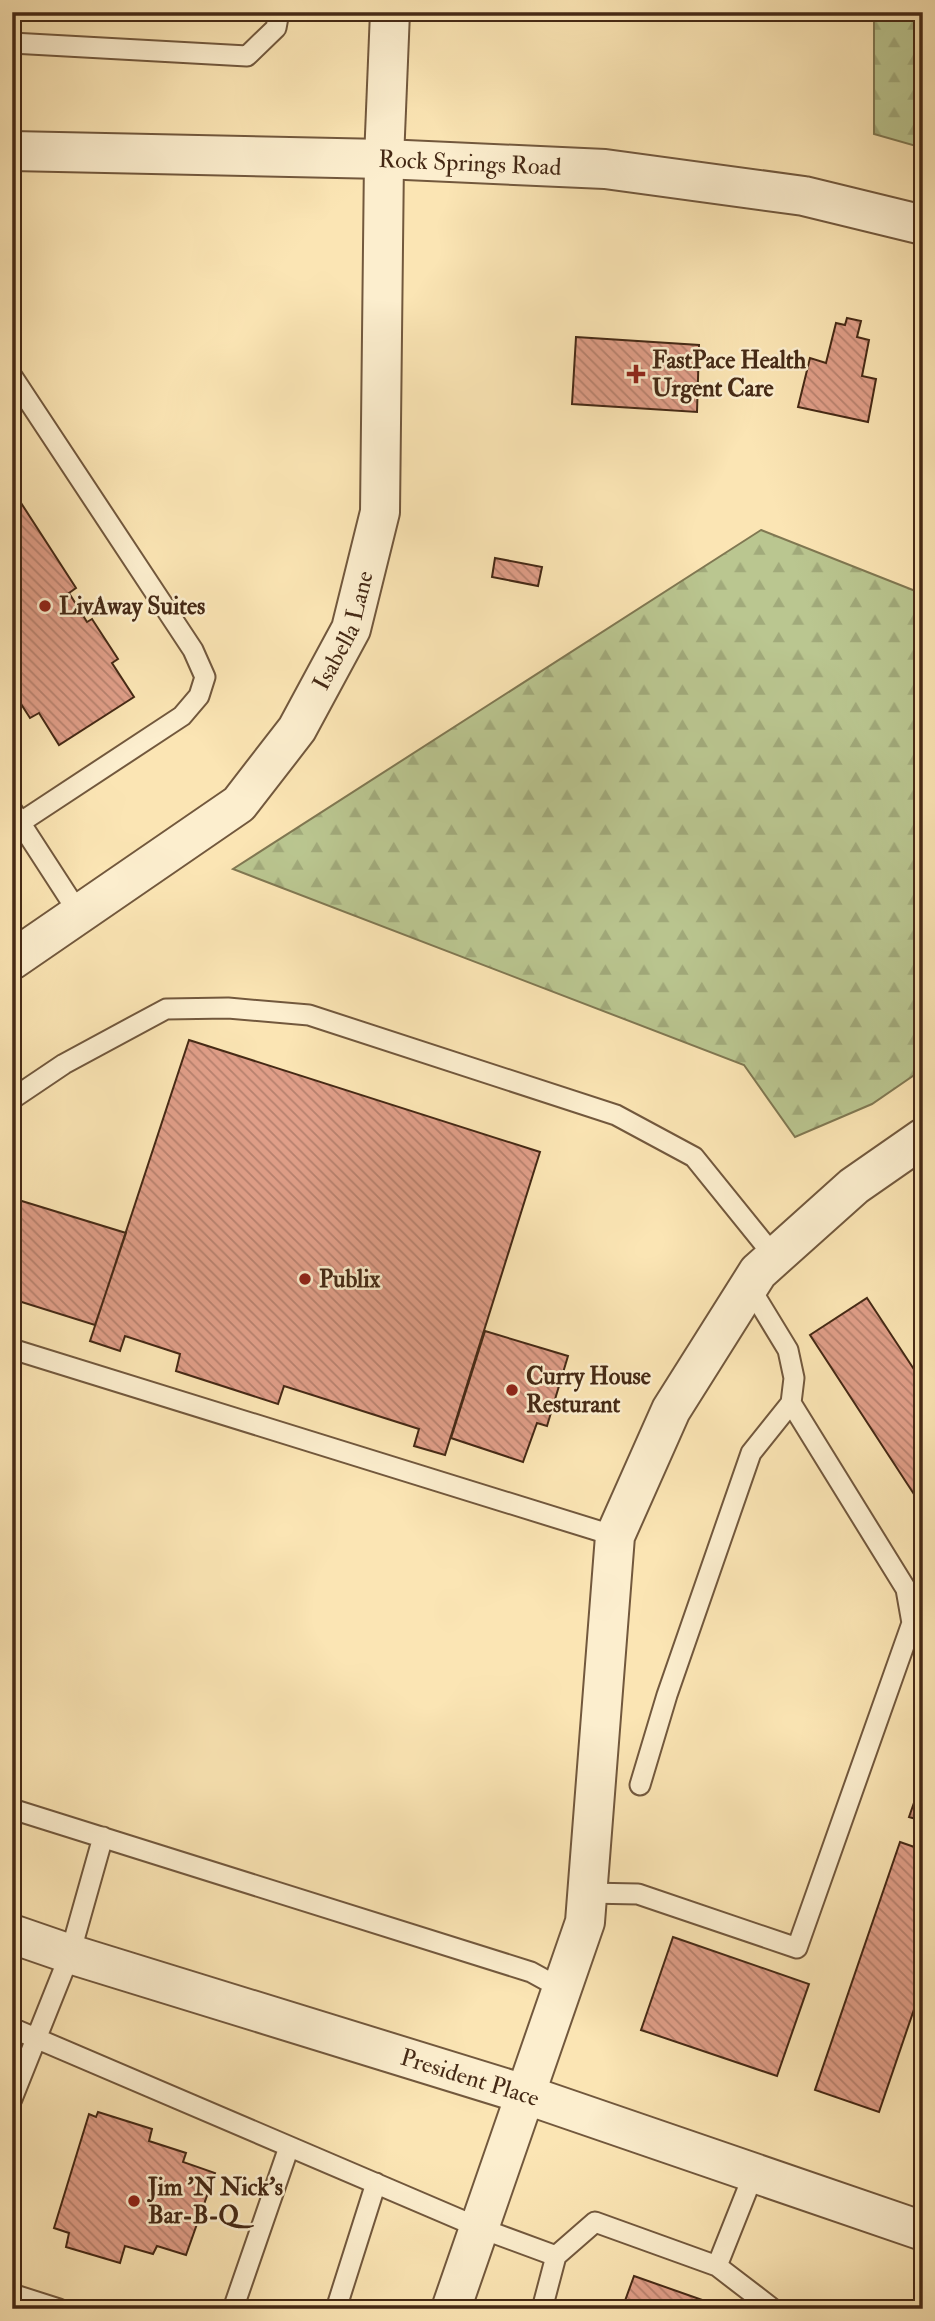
<svg xmlns="http://www.w3.org/2000/svg" width="935" height="2321" viewBox="0 0 935 2321" font-family="'IM FELL Double Pica',serif">
	<defs>
		<pattern id="forest-firs" width="22" height="20" patternUnits="userSpaceOnUse" patternTransform="scale(1.75)"><rect width="22" height="20" fill="#bac690"/><path d="M5 1l3.5 6h-7zM16 11l3.5 6h-7z" fill="#a1aa7b"/></pattern>
		<pattern id="building-back-hatch" width="6" height="6" patternUnits="userSpaceOnUse" patternTransform="scale(1.75)"><rect width="6" height="6" fill="#e09e88"/><path d="M-1 5l2 2M0 0l6 6M5-1l2 2" fill="none" stroke="#b7816e"/></pattern>
	</defs>
	<rect width="100%" height="100%" fill="#fbe5b4"/>
	<filter id="stains"><feTurbulence type="fractalNoise" baseFrequency=".00286" numOctaves="4"/><feColorMatrix values="0 0 0 0 .2 0 0 0 0 .09 0 0 0 0 .02 0 0 0 .5 -.17"/></filter>
	<radialGradient id="worn" r=".72"><stop offset=".6" stop-color="#630" stop-opacity="0"/><stop offset="1" stop-color="#630" stop-opacity=".3"/></radialGradient>
	<path fill="url(#forest-firs)" stroke="#807852" stroke-width="2" d="M874,12H923V148L874,134Z
		M761,530L923,594V1069L872,1104L795,1137L744,1065L233,869Z"/>
	<path fill="url(#building-back-hatch)" stroke="#452915" stroke-width="2" d="M847,318L861,321L857,337L869,340L862,376L876,379L868,422L798,407L810,358L826,363L836,323L845,325Z
		M576,337L699,345L697,412L572,404Z
		M12,489L76,588L69,593L87,622L92,619L118,659L112,663L134,697L59,745L39,713L30,718L12,690Z
		M495,558L542,567L538,586L492,577Z
		M189,1040L540,1152L445,1455L414,1446L419,1429L284,1386L278,1404L176,1371L180,1354L125,1336L120,1351L90,1341Z
		M12,1198L126,1233L95,1325L12,1299Z
		M867,1298L923,1383V1508L810,1335Z
		M485,1331L568,1356L547,1426L537,1423L523,1462L451,1438Z
		M923,1777V1821L909,1817Z
		M900,1842L923,1850V1983L879,2112L815,2090Z
		M673,1937L809,1984L777,2076L641,2030Z
		M98,2112L152,2129L149,2141L186,2153L183,2162L215,2173L186,2255L157,2246L153,2254L125,2246L120,2263L66,2247L69,2233L54,2228L89,2114L96,2117Z
		M634,2276L725,2308L724,2309H622Z"/>
	<g fill="none" stroke-linecap="round" stroke-linejoin="round">
		<defs>
			<path id="service" d="M12,43L247,56L276,28L279,12
				M12,376L193,650L205,677L199,696L182,716L12,828
				M12,810L80,915
				M12,1099L64,1064L166,1009L228,1008L309,1015L616,1115L694,1157L774,1256
				M12,1349L615,1536
				M640,1785L667,1695L751,1453L791,1403
				M12,1809L531,1972L562,1989
				M588,1893L638,1894L797,1948L912,1623L906,1589L791,1403L794,1378L788,1350L749,1286
				M12,2028L480,2228L556,2256L595,2222L717,2266L754,2173
				M12,2099L70,1954L103,1837
				M717,2266L773,2309
				M12,2294L59,2309
				M233,2309L289,2147
				M336,2309L376,2183
				M542,2309L556,2256"/>
			<g id="minor">
				<path d="M384,159L390,12"/>
				<path id="s1" d="M12,1934L70,1954L524,2094L923,2231"/>
				<path d="M451,2309L585,1922L615,1536L671,1410L758,1272L854,1186L923,1138"/>
			</g>
			<g id="tertiary">
				<path id="s2" d="M12,151L384,159L605,169L804,196L923,225"/>
				<path id="s3" d="M12,960L239,804L297,729L351,629L380,512L384,159"/>
			</g>
		</defs>
		<use href="#service" stroke="#72583d" stroke-width="23"/>
		<use href="#minor" stroke="#72583d" stroke-width="42"/>
		<use href="#tertiary" stroke="#72583d" stroke-width="42"/>
		<use href="#service" stroke="#fceece" stroke-width="19"/>
		<use href="#minor" stroke="#fceece" stroke-width="38"/>
		<use href="#tertiary" stroke="#fceece" stroke-width="38"/>
	</g>
	<g fill="#8f2418" stroke="#fceece" stroke-width="2.5">
		<path d="M632.5 363.5h7v7h7v7h-7v7h-7v-7h-7v-7h7z"/>
		<circle cx="45" cy="606" r="7"/>
		<circle cx="305" cy="1279" r="7"/>
		<circle cx="512" cy="1390" r="7"/>
		<circle cx="134" cy="2201" r="7"/>
	</g>
	<g text-anchor="middle" dominant-baseline="central" stroke-width="5" stroke-linejoin="round" paint-order="stroke">
		<g font-size="24" fill="#452915" stroke="#fceece">
			<text stroke="none"><textPath href="#s2" startOffset="458">Rock Springs Road</textPath></text>
			<text stroke="none"><textPath href="#s3" startOffset="480">Isabella Lane</textPath></text>
			<text stroke="none"><textPath href="#s1" startOffset="480">President Place</textPath></text>
		</g>
		<g font-size="24" font-weight="bold" fill="#452915" stroke="#fceece" text-anchor="start">
			<text x="652" y="360">FastPace Health<tspan x="652" dy="28">Urgent Care</tspan></text>
			<text x="59" y="606">LivAway Suites</text>
			<text x="319" y="1279">Publix</text>
			<text x="526" y="1376">Curry House<tspan x="526" dy="28">Resturant</tspan></text>
			<text x="148" y="2187">Jim 'N Nick's<tspan x="148" dy="28">Bar-B-Q</tspan></text>
		</g>
	</g>
	<rect width="935" height="2321" fill="none" stroke="#fbe5b4" stroke-width="42"/>
	<rect x="14" y="14" width="907" height="2293" fill="none" stroke="#452915" stroke-width="3.5"/>
	<rect x="21" y="21" width="893" height="2279" fill="none" stroke="#452915" stroke-width="2"/>
	<rect width="100%" height="100%" filter="url(#stains)"/>
	<rect width="100%" height="100%" fill="url(#worn)"/>
</svg>
